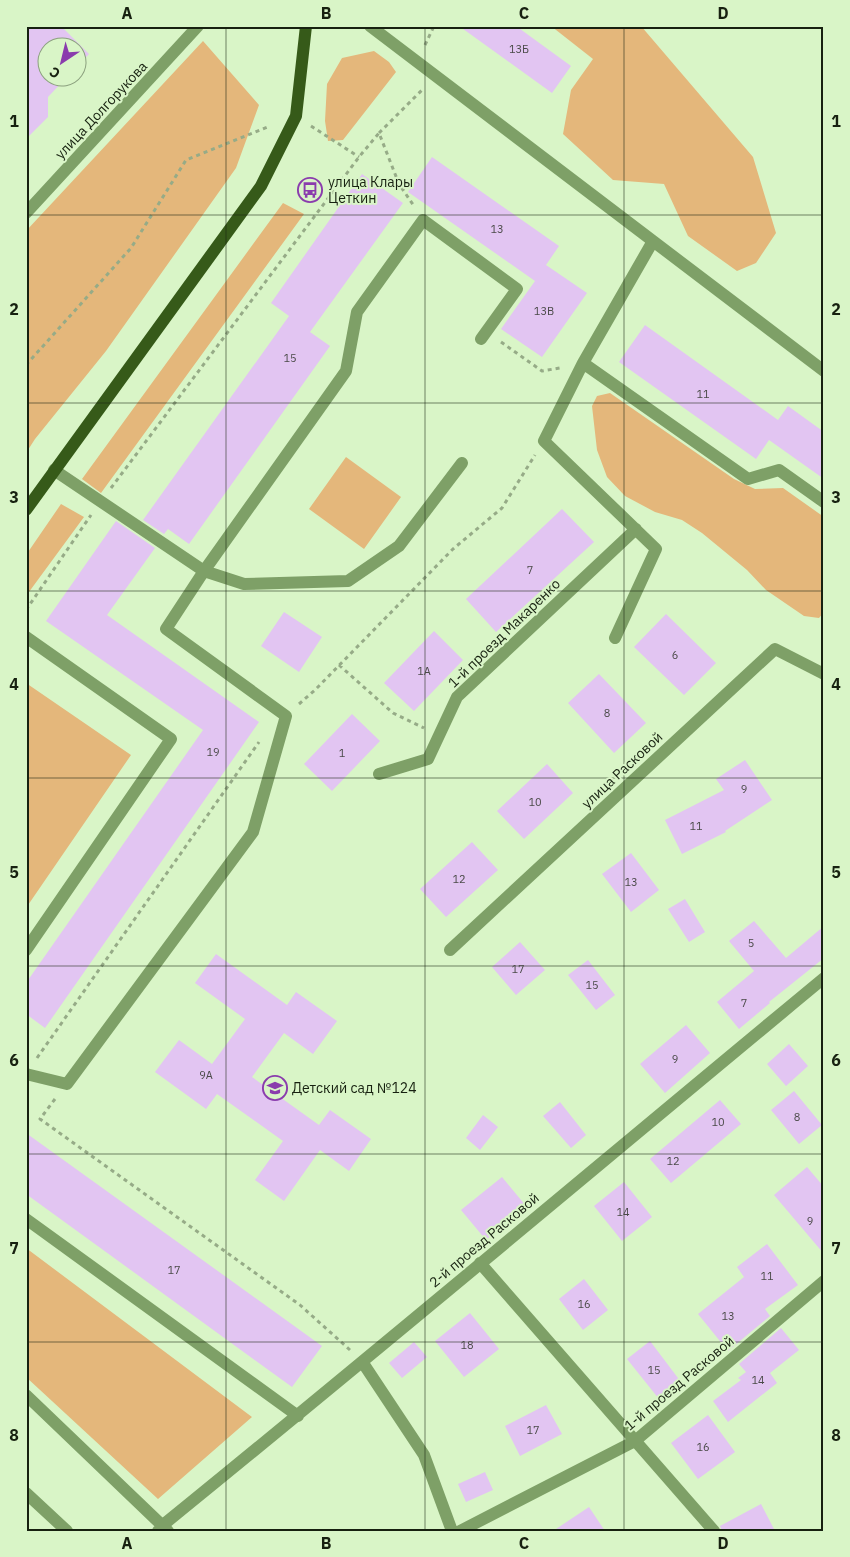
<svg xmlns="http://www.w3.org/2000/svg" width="850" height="1557" viewBox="0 0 850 1557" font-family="'IBM Plex Sans',sans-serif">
	<rect width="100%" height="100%" fill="#d9f5c7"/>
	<path fill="#e4b77b" d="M551,26H641L753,157L776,233L756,263L737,271L688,236L664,184L613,180L563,134L571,90L593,59Z
		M203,41L259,105L236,168L106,351L35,439L26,453V231Z
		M374,51L389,62L396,72L343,140L328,141L325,121L327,84L342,58Z
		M283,203L304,214L101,493L82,479Z
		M610,393L734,479L755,489L783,488L824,517V612L819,618L804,616L766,590L747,570L702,533L682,520L655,512L625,496L607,477L597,450L592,406L597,396Z
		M346,457L401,497L364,549L309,509Z
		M61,504L84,517L26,596V555Z
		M26,683L131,755L26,908Z
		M26,1248L252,1417L158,1499L26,1377Z"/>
	<path fill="#e2c5f2" d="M26,26H61L89,54L78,66V48H48V78H66L48,97V117L26,139Z
		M459,26H516L571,66L552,93Z
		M432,157L559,246L546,265L587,293L542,357L501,329L535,281L408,192Z
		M362,174L403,203L310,332L330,346L189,544L168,529L164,534L143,520L289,316L271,303Z
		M645,325L778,420L788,406L824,432V479L769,440L756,459L619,362Z
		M562,509L594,542L496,632L466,599Z
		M116,521L155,548L107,615L259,722L45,1028L26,1014V983L203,730L46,621Z
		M284,612L322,637L299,672L261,646Z
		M666,614L716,663L684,695L634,647Z
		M434,631L463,660L414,711L384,683Z
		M599,674L646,723L614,753L568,703Z
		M352,714L380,741L332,791L304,764Z
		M745,760L772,800L725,831L726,832L682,854L665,820L724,790L716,779Z
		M547,764L573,793L524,839L497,811Z
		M472,842L498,870L446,917L420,889Z
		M631,853L659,890L631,912L602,874Z
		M685,899L705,932L689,942L668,909Z
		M754,921L786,958L824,926V958L769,1002L770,1003L739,1029L717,1002L754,971L729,941Z
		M520,942L545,970L516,995L492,967Z
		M216,954L287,1005L296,992L337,1021L313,1054L284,1033L252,1077L319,1125L330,1110L371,1139L349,1171L320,1150L284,1201L255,1180L283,1141L217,1094L206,1109L155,1072L179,1040L212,1064L245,1019L195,983Z
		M588,960L615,995L596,1010L568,975Z
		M686,1025L710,1053L665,1093L640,1064Z
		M789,1044L808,1066L786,1086L767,1064Z
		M794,1091L822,1125L799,1144L771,1110Z
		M720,1100L741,1124L671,1183L650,1159Z
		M560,1102L586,1135L571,1148L543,1116Z
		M483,1115L498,1127L480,1150L466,1138Z
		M26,1133L322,1346L292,1387L26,1194Z
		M807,1167L824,1187V1254L774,1195Z
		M502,1177L526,1206L486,1240L461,1210Z
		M624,1182L652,1217L622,1241L594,1206Z
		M767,1244L798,1285L765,1309L770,1316L728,1351L698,1314L744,1277L737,1267Z
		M584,1279L608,1310L583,1330L559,1299Z
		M470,1313L499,1349L464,1377L435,1341Z
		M781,1328L799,1350L770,1373L777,1383L728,1422L713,1401L741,1380L738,1378L746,1372L739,1364Z
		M650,1341L681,1382L659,1399L627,1359Z
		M414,1342L427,1357L402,1378L389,1363Z
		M546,1405L562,1434L520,1456L505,1426Z
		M708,1415L735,1452L698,1479L671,1443Z
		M485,1472L493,1490L466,1502L458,1484Z
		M761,1504L775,1531H722L720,1526Z
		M589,1507L605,1531H553Z"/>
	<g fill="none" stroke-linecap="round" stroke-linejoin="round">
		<path stroke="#96ab87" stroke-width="3" stroke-dasharray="4 4" stroke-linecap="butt" d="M425,45L434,26
			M311,126L359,157
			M379,133L423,89
			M501,342L542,371L560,368
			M26,365L131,248L186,160L270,126
			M111,488L359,157L379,133L399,184L414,206
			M26,610L91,515
			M339,665L393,713L424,728
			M299,704L315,690L453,549L502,508L535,455
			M37,1058L259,742
			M55,1099L40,1119L300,1305L350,1350"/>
		<path stroke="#7ea067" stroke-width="12" d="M370,26L824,371
			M26,213L198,26
			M583,363L748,479L779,470L824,502
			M462,463L399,546L348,581L244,584L204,571L346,371L357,312L423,220L517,289L481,339
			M26,637L171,739L26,950
			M615,638L656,549L544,441L583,363L653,241
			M379,774L428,759L457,697L636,529
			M450,950L775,649L824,674
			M26,1074L67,1084L253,832L286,716L166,629L204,571L54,470
			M26,1219L298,1416
			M480,1263L714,1531
			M363,1363L424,1455L452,1531
			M26,1395L168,1531
			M26,1493L67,1531
			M158,1531L163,1525C385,1345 604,1160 824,978
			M460,1531L635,1441L824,1281"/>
		<path stroke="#365a19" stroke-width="12" d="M26,510L261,186L296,116L306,26"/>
	</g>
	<path fill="none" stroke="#172110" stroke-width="1" stroke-opacity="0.55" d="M226,26V1531M425,26V1531M624,26V1531M26,215H824M26,403H824M26,591H824M26,778H824M26,966H824M26,1154H824M26,1342H824"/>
	<defs>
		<symbol id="bus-ring" viewBox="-11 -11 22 22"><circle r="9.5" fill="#d9f5c7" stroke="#8a3cad" stroke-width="1.5"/><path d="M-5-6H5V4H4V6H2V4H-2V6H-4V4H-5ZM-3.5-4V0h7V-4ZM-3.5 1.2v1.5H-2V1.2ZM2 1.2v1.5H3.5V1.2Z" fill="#8a3cad"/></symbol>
		<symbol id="school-ring" viewBox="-11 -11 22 22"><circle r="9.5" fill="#d9f5c7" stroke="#8a3cad" stroke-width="1.5"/><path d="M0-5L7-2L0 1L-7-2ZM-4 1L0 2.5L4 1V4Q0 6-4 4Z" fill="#8a3cad"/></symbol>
	</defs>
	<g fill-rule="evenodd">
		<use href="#bus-ring" x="296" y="176" width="28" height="28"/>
		<use href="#school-ring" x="261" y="1074" width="28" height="28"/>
	</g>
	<g text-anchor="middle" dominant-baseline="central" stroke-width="4" stroke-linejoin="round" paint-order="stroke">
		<g font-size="11" fill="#4a4a48">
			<text x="519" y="49">13Б</text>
			<text x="497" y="229">13</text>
			<text x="544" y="311">13В</text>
			<text x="290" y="358">15</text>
			<text x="703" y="394">11</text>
			<text x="530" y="570">7</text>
			<text x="675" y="655">6</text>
			<text x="424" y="671">1А</text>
			<text x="607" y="713">8</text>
			<text x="213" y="752">19</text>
			<text x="342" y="753">1</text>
			<text x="744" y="789">9</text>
			<text x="535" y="802">10</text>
			<text x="696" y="826">11</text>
			<text x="459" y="879">12</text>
			<text x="631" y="882">13</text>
			<text x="751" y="943">5</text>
			<text x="518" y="969">17</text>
			<text x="592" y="985">15</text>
			<text x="744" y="1003">7</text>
			<text x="675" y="1059">9</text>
			<text x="206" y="1075">9А</text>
			<text x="797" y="1117">8</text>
			<text x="718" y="1122">10</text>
			<text x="673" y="1161">12</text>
			<text x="623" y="1212">14</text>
			<text x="810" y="1221">9</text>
			<text x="174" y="1270">17</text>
			<text x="767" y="1276">11</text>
			<text x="584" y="1304">16</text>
			<text x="728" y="1316">13</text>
			<text x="467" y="1345">18</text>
			<text x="654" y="1370">15</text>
			<text x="758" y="1380">14</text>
			<text x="533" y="1430">17</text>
			<text x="703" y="1447">16</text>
		</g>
		<g font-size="14" fill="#172110" stroke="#d9f5c7">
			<text transform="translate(101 110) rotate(-47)">улица Долгорукова</text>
			<text transform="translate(504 633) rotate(-44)">1-й проезд Макаренко</text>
			<text transform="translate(622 770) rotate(-43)">улица Расковой</text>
			<text transform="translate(484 1240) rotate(-40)">2-й проезд Расковой</text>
			<text transform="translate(679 1383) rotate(-40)">1-й проезд Расковой</text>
		</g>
		<g font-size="14" fill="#172110" stroke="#d9f5c7" text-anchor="start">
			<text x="328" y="182">улица Клары<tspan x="328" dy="16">Цеткин</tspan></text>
			<text x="292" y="1088">Детский сад №124</text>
		</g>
	</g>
	<rect width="850" height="1557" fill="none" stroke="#d9f5c7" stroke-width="55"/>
	<g transform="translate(62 62) rotate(215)"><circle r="24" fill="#d9f5c7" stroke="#8ba07e"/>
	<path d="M0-4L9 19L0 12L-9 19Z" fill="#8a3cad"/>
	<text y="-8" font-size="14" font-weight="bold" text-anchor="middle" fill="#172110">С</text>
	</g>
	<rect x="28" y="28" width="794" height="1502" fill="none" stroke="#172110" stroke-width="2"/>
	<g font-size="16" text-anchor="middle" font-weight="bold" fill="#172110">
		<text x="127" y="19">A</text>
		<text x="326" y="19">B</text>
		<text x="524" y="19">C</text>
		<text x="723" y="19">D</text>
		<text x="14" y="127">1</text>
		<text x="836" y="127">1</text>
		<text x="14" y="315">2</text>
		<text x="836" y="315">2</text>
		<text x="14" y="503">3</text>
		<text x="836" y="503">3</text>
		<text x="14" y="690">4</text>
		<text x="836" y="690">4</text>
		<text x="14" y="878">5</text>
		<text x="836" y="878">5</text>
		<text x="14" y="1066">6</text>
		<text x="836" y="1066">6</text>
		<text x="14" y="1254">7</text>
		<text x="836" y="1254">7</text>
		<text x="14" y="1441">8</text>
		<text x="836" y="1441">8</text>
		<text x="127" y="1549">A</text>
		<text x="326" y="1549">B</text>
		<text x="524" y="1549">C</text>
		<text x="723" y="1549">D</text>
	</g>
</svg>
